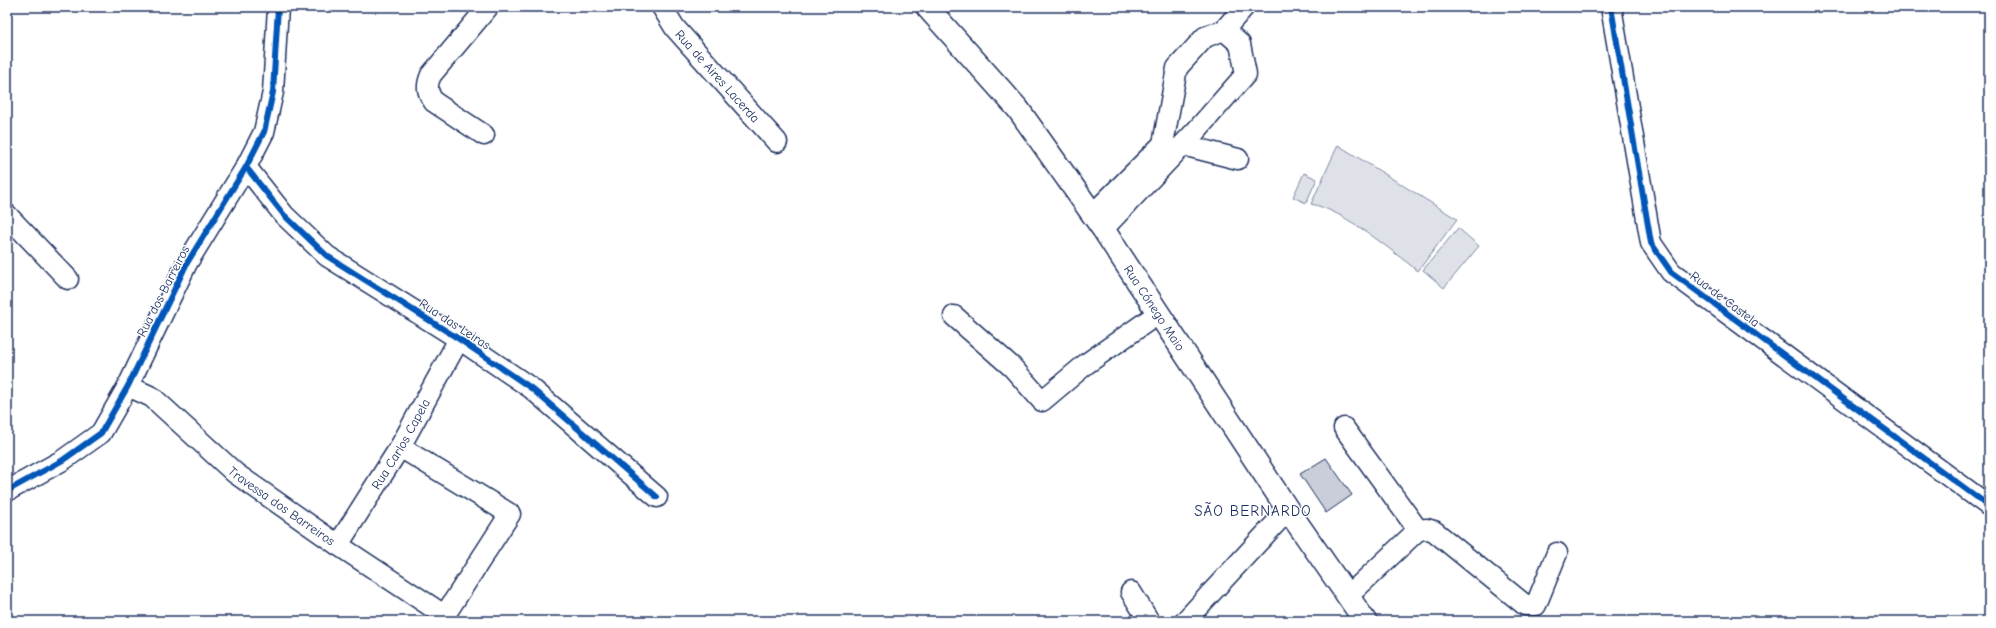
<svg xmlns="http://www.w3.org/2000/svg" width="1996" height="628" viewBox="0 0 1996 628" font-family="'Comic Neue',sans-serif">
	<rect width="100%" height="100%" fill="#fff"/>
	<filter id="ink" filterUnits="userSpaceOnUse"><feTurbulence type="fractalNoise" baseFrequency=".025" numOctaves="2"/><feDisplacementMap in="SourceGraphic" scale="8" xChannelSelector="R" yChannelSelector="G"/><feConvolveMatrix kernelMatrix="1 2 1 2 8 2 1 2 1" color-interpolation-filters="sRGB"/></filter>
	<g filter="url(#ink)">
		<path fill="#dee1e7" stroke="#7c88a2" d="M1338,145L1457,219L1418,271C1389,249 1345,211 1311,204Z
			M1304,173L1317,179L1306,203L1293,197Z
			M1458,228L1479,246L1444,288L1423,270Z"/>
		<path fill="#caceda" stroke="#1b2f5e" d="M1326,458L1352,495L1326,513L1300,474Z"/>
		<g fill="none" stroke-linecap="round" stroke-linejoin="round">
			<defs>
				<g id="minor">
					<path id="s1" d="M662,7L675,28L777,142"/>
					<path d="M1611,7L1651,243L1671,272L1989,506"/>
					<path d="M484,135L434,102C427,92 426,86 431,75L488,7"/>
					<path d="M1183,145L1238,159"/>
					<path d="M246,167L284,215L327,256L459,339L531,388L657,497"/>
					<path d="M1093,214L1163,144L1177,68L1205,37L1224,30L1244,7"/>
					<path d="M7,215L68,279"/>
					<path d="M1103,229L1195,132L1246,74L1240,44L1224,30"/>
					<path d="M954,316L1012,367L1042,401L1086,364L1159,313"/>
					<path id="s2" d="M128,386L152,397L235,473L338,545L444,615"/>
					<path d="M1344,428L1418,530L1348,596"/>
					<path d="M400,447L510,514L441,621"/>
					<path d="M7,491L63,460L101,433L128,386L187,263L246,167L264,132L273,92L278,7"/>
					<path d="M1418,530L1427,529L1434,531L1525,605H1536L1557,553"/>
					<path id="s3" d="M338,545L400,447L459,339"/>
					<path d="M1131,592L1149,621"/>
					<path d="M1185,621L1288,510"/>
				</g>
				<g id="major">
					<path id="s4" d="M927,7L1018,109L1103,229L1288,510L1365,621"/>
				</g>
			</defs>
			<use href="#minor" stroke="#1b2f5e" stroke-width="23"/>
			<use href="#major" stroke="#1b2f5e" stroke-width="25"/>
			<use href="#minor" stroke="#fff" stroke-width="20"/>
			<use href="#major" stroke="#fff" stroke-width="22"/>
			<defs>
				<path id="cycleway" d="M1611,7L1651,243L1671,272L1989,506
					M246,167L284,215L327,256L459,339L531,388L657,497
					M7,491L63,460L101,433L128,386L187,263L246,167L264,132L273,92L278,7"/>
			</defs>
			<use href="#cycleway" stroke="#fff" stroke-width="8"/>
			<use href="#cycleway" stroke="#0057b8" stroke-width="6"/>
		</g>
	</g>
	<g text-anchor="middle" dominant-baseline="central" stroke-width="3" stroke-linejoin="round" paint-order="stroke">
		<g font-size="13" fill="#1b2f5e" stroke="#fff">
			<text stroke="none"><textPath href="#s1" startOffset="89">Rua de Aires Lacerda</textPath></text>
			<text transform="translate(163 291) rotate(-63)">Rua dos Barreiros</text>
			<text transform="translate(1725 299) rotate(37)">Rua de Castela</text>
			<text stroke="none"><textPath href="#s4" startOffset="378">Rua Cónego Maio</textPath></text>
			<text transform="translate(455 324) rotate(33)">Rua das Leiras</text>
			<text stroke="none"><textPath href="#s3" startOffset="119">Rua Carlos Capela</textPath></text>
			<text stroke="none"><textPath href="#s2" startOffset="196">Travessa dos Barreiros</textPath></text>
		</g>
		<g font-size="15" letter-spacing="1" fill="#1b2f5e" stroke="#fff">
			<text x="1253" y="511">SÃO BERNARDO</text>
		</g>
	</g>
	<rect width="1996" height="628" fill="none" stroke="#fff" stroke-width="24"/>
	<rect x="12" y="12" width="1972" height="604" fill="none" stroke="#1b2f5e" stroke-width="1.5" filter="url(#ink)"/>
</svg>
